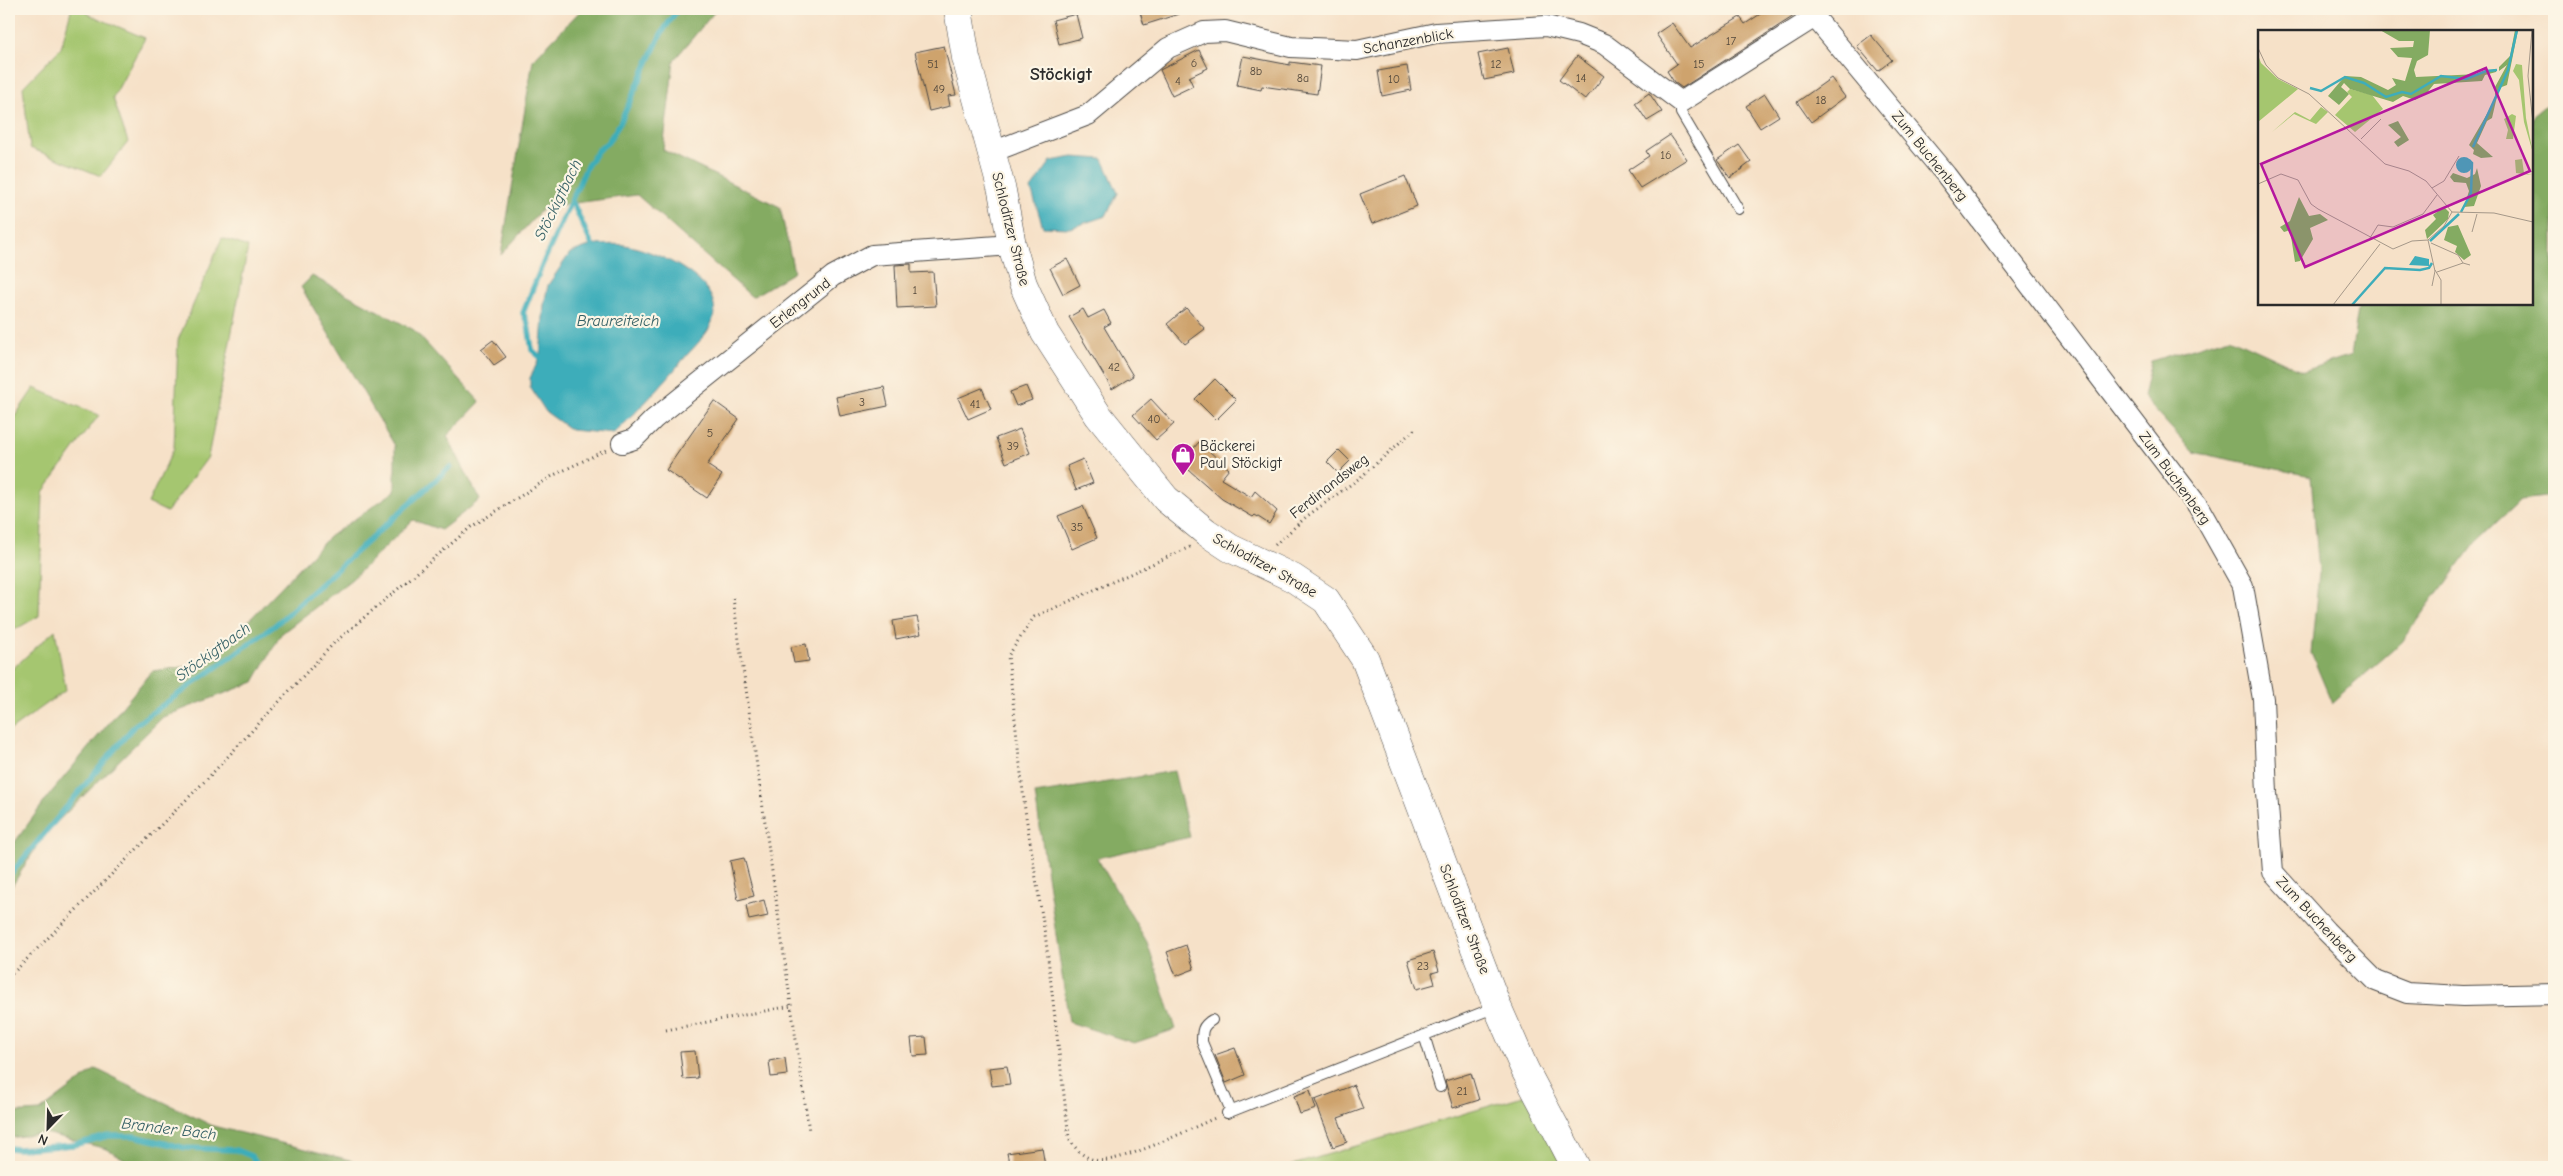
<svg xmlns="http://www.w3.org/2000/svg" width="2563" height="1176" viewBox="0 0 2563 1176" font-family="'Comic Neue',sans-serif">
	<rect width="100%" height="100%" fill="#fcf5e5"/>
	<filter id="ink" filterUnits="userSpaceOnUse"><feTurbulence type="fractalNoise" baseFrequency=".02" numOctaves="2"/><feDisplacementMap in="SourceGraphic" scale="10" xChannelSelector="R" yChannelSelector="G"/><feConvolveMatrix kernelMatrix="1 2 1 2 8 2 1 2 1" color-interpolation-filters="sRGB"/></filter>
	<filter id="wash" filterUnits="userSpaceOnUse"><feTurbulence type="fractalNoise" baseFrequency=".0096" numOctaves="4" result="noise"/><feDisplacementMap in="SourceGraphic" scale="20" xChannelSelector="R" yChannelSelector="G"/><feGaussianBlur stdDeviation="1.12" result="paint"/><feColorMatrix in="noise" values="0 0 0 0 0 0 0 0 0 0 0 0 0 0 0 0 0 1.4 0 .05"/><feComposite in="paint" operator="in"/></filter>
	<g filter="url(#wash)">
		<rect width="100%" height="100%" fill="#f6e1c8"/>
		<path fill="#a5c66f" stroke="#68784d" d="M69,9H87L88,14L145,38L113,98L128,142L101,176L30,148L23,87L61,48L71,10Z
			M222,238L248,247L208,457L167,512L148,503L174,448L178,340Z
			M34,388L99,415L43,492L39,616L14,630L9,624V425Z
			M55,630L66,690L9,731V672Z
			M1526,1095L1563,1167H1286Z"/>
		<path fill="#84ab62" stroke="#586b46" d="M582,9H717L674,60L663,150L780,207L794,272L752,297L637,195L544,207L501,255L533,60Z
			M2554,99V400L2550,423L2554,424V496L2520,500L2475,543L2402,642L2332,703L2311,653L2319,573L2311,476L2193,452L2143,397L2151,361L2229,337L2303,371L2351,355L2359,304H2532V117Z
			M312,276L414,330L480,402L447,436L480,500L441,530L413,520L352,579L281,634L254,682L163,717L43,836L9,891V850L50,794L152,671L207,664L329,537L395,491V446L301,287Z
			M1174,771L1190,837L1097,858L1147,942L1176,1029L1134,1043L1069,1022L1035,794Z
			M96,1069L213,1126L350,1160L367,1167H138L107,1149L45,1133L9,1138V1113L40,1111Z
			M818,1164L823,1167H689H690Z"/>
		<path fill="#3eadba" stroke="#346c72" d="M1073,157L1103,159L1118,193L1106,216L1070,228L1043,227L1031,189L1051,161Z
			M592,245C604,245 618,243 630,246C660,253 728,283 712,322C708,334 695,346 687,355C664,383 640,409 614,434L571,430L546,412L530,387V378L540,357L544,304L548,285L570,253Z"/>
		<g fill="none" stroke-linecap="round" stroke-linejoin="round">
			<path stroke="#3eadba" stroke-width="5.5" d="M572,201L592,245
				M540,357L532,350L528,324L523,313L543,263L587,166L598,150L608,142L620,123L661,34L678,9
				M9,876L135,725L274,626L450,467
				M9,1148L18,1149L73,1145L108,1136H134L186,1148L236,1150L251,1156L260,1167"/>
		</g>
		<g id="blocks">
			<path fill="#cea36d" d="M1139,9H1184L1185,12L1144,25Z
				M1768,9H1796L1797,14L1682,88L1674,82L1667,71L1677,64L1656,34L1672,23L1690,48L1740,17L1745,24Z
				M1076,14L1082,38L1059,44L1053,20Z
				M1871,35L1892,60L1878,71L1857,46Z
				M944,46L956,95L948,96L950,106L929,111L915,52Z
				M1508,48L1514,74L1484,80L1478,54Z
				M1199,50L1208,68L1189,77L1193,86L1172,96L1160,70Z
				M1243,56L1290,65V62L1321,66L1317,94L1262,86L1261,90L1237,85Z
				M1577,56L1604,76L1585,100L1559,80Z
				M1407,66L1411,90L1382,96L1378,71Z
				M1831,78L1845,97L1811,122L1797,102Z
				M1649,93L1662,112L1647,121L1635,103Z
				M1765,94L1779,116L1760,128L1746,106Z
				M1670,135L1687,159L1640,188L1628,170L1649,156L1646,151Z
				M1739,145L1751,162L1730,178L1717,160Z
				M1405,176L1417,206L1372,224L1360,194Z
				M1067,259L1080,285L1063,294L1050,268Z
				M911,264V273L933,272L936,306L897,308L895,265Z
				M1186,308L1205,329L1185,344L1167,324Z
				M1083,309L1088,318L1104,310L1111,323L1104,327L1133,376L1112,389L1069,317Z
				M493,340L506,357L494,365L481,349Z
				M1215,379L1236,400L1216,420L1195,399Z
				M1026,386L1032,400L1016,406L1010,392Z
				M884,387L888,406L840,416L836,397Z
				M982,388L991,409L968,419L958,398Z
				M1151,399L1174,424L1156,440L1133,415Z
				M714,401L739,419L707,465L722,475L707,498L666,470Z
				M1020,429L1030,453L1006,463L996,438Z
				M1199,442L1229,469L1221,479L1251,497L1255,491L1277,511L1269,524L1255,515L1253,517L1222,499L1181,463Z
				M1339,450L1350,461L1338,473L1327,462Z
				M1083,459L1093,483L1076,490L1067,466Z
				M1083,506L1097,538L1072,549L1058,516Z
				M917,617L921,634L896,639L893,621Z
				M806,644L809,661L794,663L791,647Z
				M744,858L754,896L738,900L730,861Z
				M764,900L768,916L749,920L746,905Z
				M1186,945L1194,969L1176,976L1167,952Z
				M1433,952L1439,971L1432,973L1435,984L1417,989L1408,960Z
				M926,1037L928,1055L913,1056L911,1038Z
				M1235,1048L1245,1075L1226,1083L1215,1055Z
				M695,1051L698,1078L683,1079L680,1052Z
				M785,1058L787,1075L771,1077L769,1061Z
				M1007,1066L1010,1084L992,1086L989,1068Z
				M1471,1073L1479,1100L1453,1108L1445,1081Z
				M1354,1085L1363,1109L1338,1118L1347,1142L1333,1147L1315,1100Z
				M1310,1090L1316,1109L1300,1114L1294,1096Z
				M1042,1148L1045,1166L1010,1167L1007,1153Z"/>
		</g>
	</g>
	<g filter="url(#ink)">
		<use href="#blocks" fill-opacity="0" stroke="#494643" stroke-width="1"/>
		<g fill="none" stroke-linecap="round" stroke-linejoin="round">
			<defs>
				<path id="lane" d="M1681,102V113L1738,209
					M1212,1020C1202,1026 1202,1031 1202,1042L1231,1111
					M1424,1035L1440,1087
					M1227,1113L1496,1007"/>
				<path id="street" d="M1808,9L1946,175L2198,506L2243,586L2263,699L2267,793L2273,872L2326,931L2376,981L2407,993L2463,996L2554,994
					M992,152L1088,115L1168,48L1204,32L1225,31L1291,47L1357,50L1436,33L1546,26L1579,34L1604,44L1681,102L1815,17
					M622,443L634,439L654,419L833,276L872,255L1012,245"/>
				<path id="secondary" d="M958,9L966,58L1002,191L1012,245L1023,284L1045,333L1098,415L1166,499L1206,532L1230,548L1293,578L1326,600L1365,659L1497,1006L1525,1070L1576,1167"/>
			</defs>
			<use href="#lane" stroke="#494643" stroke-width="12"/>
			<use href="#street" stroke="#494643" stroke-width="22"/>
			<use href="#secondary" stroke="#494643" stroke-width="29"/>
			<path stroke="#494643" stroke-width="3" stroke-dasharray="1 4" stroke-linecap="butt" d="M1275,545L1306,517L1361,477L1415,429
				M1190,547L1034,617L1008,656L1025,810L1046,941L1069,1138C1075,1148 1082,1157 1095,1160C1116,1166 1192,1128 1215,1118
				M733,598L809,1131
				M9,977L206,780L334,643L471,527L554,475L606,450
				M666,1030L791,1006
				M1536,1167L1547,1163"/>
			<use href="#lane" stroke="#fff" stroke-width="10"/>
			<use href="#street" stroke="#fff" stroke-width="20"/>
			<use href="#secondary" stroke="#fff" stroke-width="28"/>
		</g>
	</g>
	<defs>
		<symbol id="shop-pin" viewBox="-11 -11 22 30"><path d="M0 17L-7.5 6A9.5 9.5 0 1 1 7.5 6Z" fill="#b5179e" stroke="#fcf5e5"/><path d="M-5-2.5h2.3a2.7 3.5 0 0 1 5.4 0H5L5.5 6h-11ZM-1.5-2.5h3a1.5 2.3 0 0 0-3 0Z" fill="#fff"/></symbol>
	</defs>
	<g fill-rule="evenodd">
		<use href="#shop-pin" x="1169" y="441" width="28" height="38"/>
	</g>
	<g text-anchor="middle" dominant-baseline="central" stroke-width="4.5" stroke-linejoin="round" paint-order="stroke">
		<g font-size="12" fill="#54493c">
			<text x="1731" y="41">17</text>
			<text x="1194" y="63">6</text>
			<text x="933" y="64">51</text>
			<text x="1496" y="64">12</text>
			<text x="1699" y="64">15</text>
			<text x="1256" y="71">8b</text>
			<text x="1303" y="78">8a</text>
			<text x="1581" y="78">14</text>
			<text x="1394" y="79">10</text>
			<text x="1178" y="81">4</text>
			<text x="939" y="89">49</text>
			<text x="1821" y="100">18</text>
			<text x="1666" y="155">16</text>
			<text x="915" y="290">1</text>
			<text x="1114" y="367">42</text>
			<text x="862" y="402">3</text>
			<text x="975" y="404">41</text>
			<text x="1154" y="419">40</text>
			<text x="710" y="433">5</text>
			<text x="1013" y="446">39</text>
			<text x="1077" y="527">35</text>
			<text x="1423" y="966">23</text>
			<text x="1462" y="1091">21</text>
		</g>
		<g font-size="15" fill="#2b2b2b" stroke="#fcf5e5">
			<text transform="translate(1408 41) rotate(-10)">Schanzenblick</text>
			<text transform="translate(1930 156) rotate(51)">Zum Buchenberg</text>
			<text transform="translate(1011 229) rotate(76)">Schloditzer Straße</text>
			<text transform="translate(800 303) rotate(-38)">Erlengrund</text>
			<text transform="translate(2175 478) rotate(54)">Zum Buchenberg</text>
			<text transform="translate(1329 486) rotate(-38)">Ferdinandsweg</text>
			<text transform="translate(1265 565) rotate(29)">Schloditzer Straße</text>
			<text transform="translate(1465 919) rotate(69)">Schloditzer Straße</text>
			<text transform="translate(2317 919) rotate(47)">Zum Buchenberg</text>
		</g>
		<g font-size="15" fill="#2b2b2b" stroke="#fcf5e5" text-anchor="start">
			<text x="1200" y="446">Bäckerei<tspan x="1200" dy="17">Paul Stöckigt</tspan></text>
		</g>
		<g font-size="16" font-style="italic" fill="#335f64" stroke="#fcf5e5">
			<text transform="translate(558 200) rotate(-64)">Stöckigtbach</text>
			<text x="618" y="321">Braureiteich</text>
			<text transform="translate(213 652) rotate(-36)">Stöckigtbach</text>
			<text transform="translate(169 1129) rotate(7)">Brander Bach</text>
		</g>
		<g font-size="18" font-weight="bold" fill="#2b2b2b" stroke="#fcf5e5">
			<text x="1061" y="74">Stöckigt</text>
		</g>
	</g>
	<g transform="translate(2258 30)">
		<rect width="275" height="275" fill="#f6e1c8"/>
		<path d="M0,25L3,33L20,49L40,59L0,92ZM258,34L264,35L268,88L275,123L266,92L261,50L255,41ZM92,59L114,65L125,79L97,102L77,85L94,67L89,62ZM63,77L70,82L58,94L36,84L14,102L37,82L52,90ZM254,84L258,86L255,109H248L250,100L246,89ZM264,129L266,143L274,145L258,143L257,130Z" fill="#a5c66f"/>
		<path d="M122,0H172L170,25L159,31L156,40L158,47L220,44L238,39V42L227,45L224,51L176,54L168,64L157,70L145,66L135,72L92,59L86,53L83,57L91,64L81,75L70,66L87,46L103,47L130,60L138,55L134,48L147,51L154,28L140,27L132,18L155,17L156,11H141ZM257,0H260L249,55L241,58L234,88L229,91L219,113L235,127L223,128L215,124L216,120L211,115L237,70V57L249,35L241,41V37L252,26ZM140,91L151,110L140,117L136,112L143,107L130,95ZM219,138L223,156L216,176L206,177L211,161L208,153L196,152L192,147L195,143L209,148L217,144ZM41,167L51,186L62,184L70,190L52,198L55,209L42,231L37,232L32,200L26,202L22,197L32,191ZM186,177L191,182L190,189L169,209L167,200L178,189L175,185ZM200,195L213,225L206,230L197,222L199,216L186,210L190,197Z" fill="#84ab62"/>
		<path d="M198 135a8 8 0 1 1 16 0a8 8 0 1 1-16 0ZM157,226L171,229V236L151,235Z" fill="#3eadba"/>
		<path fill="none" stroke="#3eadba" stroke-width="2.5" d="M52,58L63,61L87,47L106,53L128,67L144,62L153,64L183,46L208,49L228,41L239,40M215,117L250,40L259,0M203,182L213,163L214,133L211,130M172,211L201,184M94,275L127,238L162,240L171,238L174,233"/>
		<path fill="none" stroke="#a59889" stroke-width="1" d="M274,0L270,46L275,93M0,18L8,35L20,48L51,64L127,134L151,141L168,151L194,182L236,183L275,192M103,109L123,89M0,154L23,144L40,150L53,174L60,179L135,219L154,211L170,210L186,196L194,182M174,158L186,151L201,126M214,202L219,184M112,208L120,195L135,197L165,184L179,165M170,210L177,241L174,256M173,213L200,225L205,233L212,235M177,240L183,250V275M179,242L205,233M75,275L122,214"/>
		<path fill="#b5179e" fill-opacity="0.15" stroke="#b5179e" stroke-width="2.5" d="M228,38L272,141L47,237L3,134Z"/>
		<rect width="275" height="275" fill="none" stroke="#2b2b2b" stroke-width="2.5"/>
	</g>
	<rect width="2563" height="1176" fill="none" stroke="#fcf5e5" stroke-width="30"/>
	<g transform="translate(48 1128) rotate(203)" stroke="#fcf5e5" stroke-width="4" paint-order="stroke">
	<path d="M0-4L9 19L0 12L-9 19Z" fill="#2b2b2b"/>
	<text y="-8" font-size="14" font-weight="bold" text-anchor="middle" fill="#2b2b2b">N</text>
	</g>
</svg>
